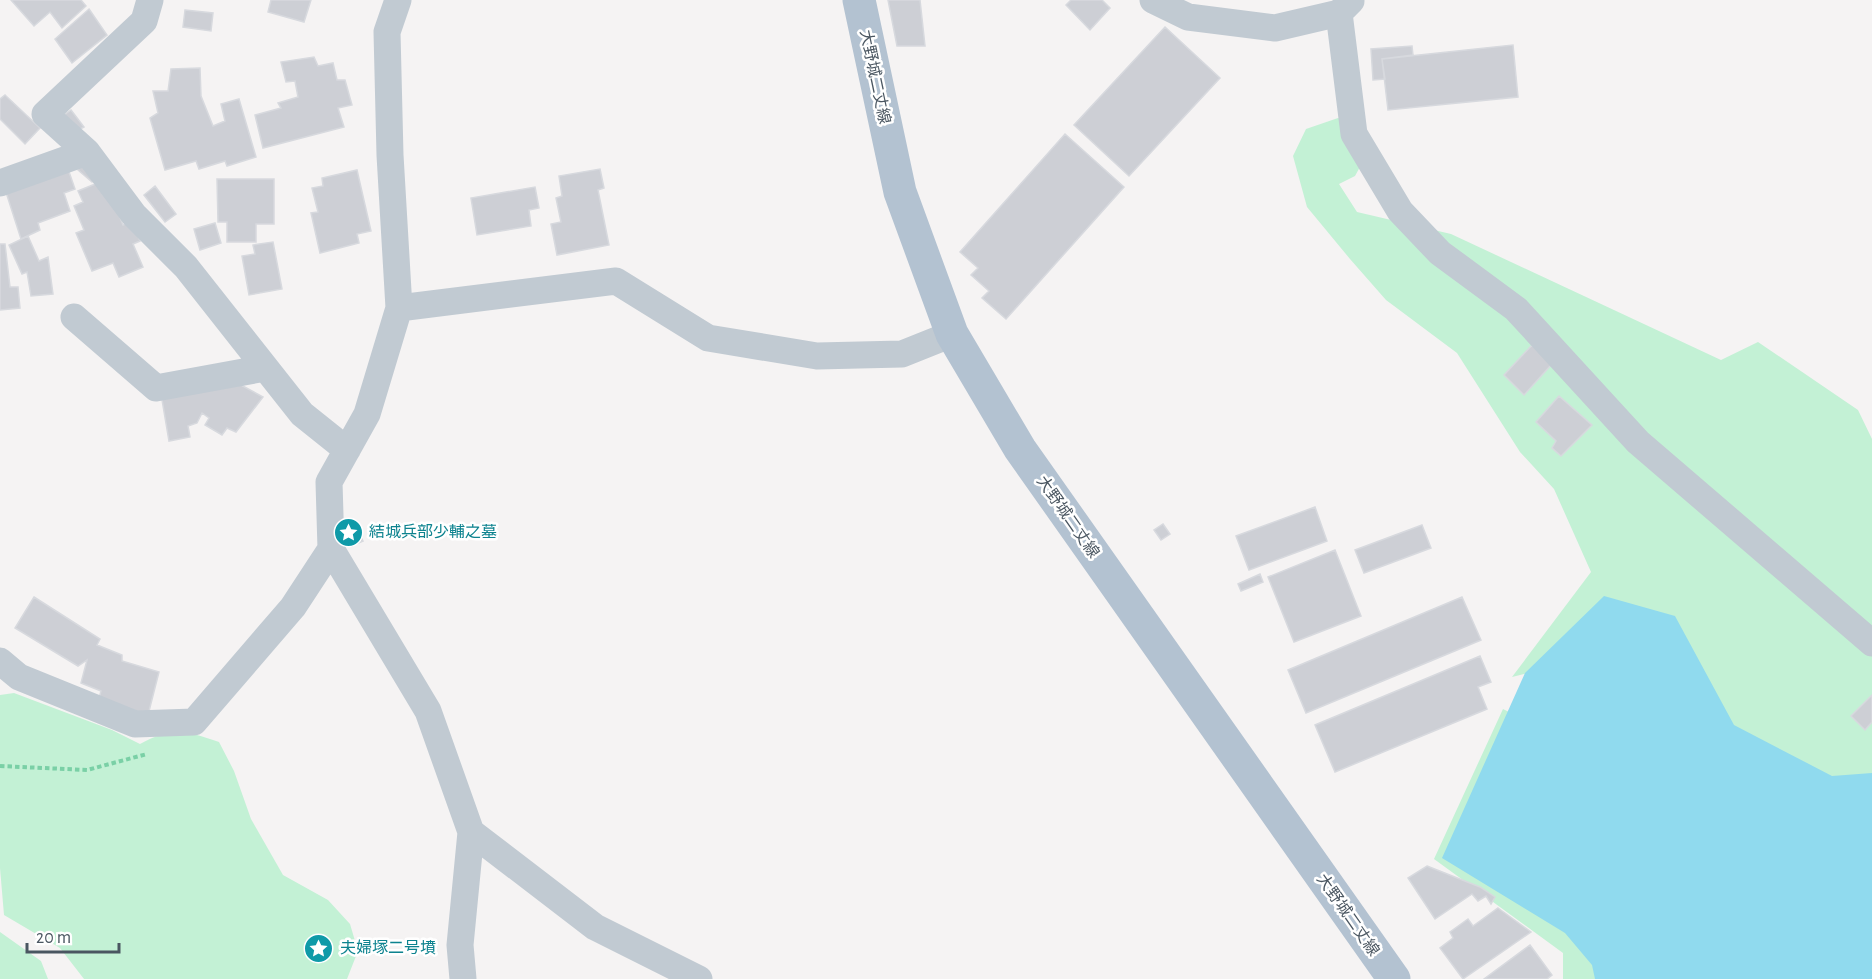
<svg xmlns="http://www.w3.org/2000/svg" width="1872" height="979" viewBox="0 0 1872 979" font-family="'Alegreya Sans','Noto Sans JP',sans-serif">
	<rect width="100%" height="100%" fill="#f5f3f3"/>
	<path fill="#c3f1d5" d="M1338,118L1363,125L1371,147L1355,176L1339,184L1357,212L1451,234L1721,360L1758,342L1858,410L1872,439V791L1826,779L1545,669L1512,677L1591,572L1554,489L1520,452L1457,353L1386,300L1350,259L1307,207L1293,156L1306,129Z
		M14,693L112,730L140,744C170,727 188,731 219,742L234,771L251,819L283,875L328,900L350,924L358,951L347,979H84L60,948L4,915L0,868V695Z
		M1503,709L1523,719L1547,860L1605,979H1563V953L1434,859Z
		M0,932L41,961L48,979H0Z"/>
	<path fill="#90daee" d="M1604,596L1675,616L1734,725L1832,776L1872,773V979H1595L1592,965L1565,933L1442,858L1525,673Z"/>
	<path fill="#cdcfd5" stroke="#d7d9de" stroke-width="1.5" d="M11,0H81L86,6L62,28L50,12L34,26Z
		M271,0H311L304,22L268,12Z
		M888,0H920L925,46H897Z
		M1071,0H1102L1110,8L1090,30L1066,5Z
		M89,9L107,35L72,63L55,39Z
		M185,10L213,13L211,31L183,27Z
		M1165,27L1220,78L1129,176L1074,125Z
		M1513,45L1518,97L1388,110L1382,59Z
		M1412,46L1413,55L1382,59L1385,79L1373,80L1371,49Z
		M314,57L318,66L333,63L337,80H345L352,105L338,108L344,127L263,148L255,115L281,108L278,103L298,97L295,81L286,82L281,62Z
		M200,68L201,96L213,126L225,121L221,104L239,99L256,157L227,166L225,161L199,169L196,161L165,170L150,118L158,113L153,91H168L171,69Z
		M5,95L40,128L25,144L0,119V99Z
		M71,110L84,127L75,132L64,115Z
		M1065,134L1124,187L1006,319L982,298L989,291L971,275L978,268L960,252Z
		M86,161L100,173L92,182L78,170Z
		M67,166L75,189L64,193L70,211L38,223L40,230L21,239L4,186Z
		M600,169L604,188L598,190L609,245L557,255L551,224L561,222L556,198L562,196L559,176Z
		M357,170L371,231L357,234L359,243L320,253L311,213L318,212L312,188L323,186L322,178Z
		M217,179H274V224H256V242H227V222H218Z
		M105,180L123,225L132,221L140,241L133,244L143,267L119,277L113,263L92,271L76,233L84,230L74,206L83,202L78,191Z
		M155,186L176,214L165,222L144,195Z
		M535,187L539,208L529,210L531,226L477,235L471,198Z
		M215,223L221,243L200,250L194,229Z
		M28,236L39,261L48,257L53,294L31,296L27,272L22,274L9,245Z
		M273,242L282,289L249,295L242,256L255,254L253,245Z
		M0,244H5L10,287H18L20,308L0,310Z
		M1532,345L1552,364L1524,395L1504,375Z
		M228,378L263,397L236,432L227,428L222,435L205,425L209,418L202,413L197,423L188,426L190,437L169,441L160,388Z
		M1559,396L1592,425L1561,456L1552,448L1556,441L1536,422Z
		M1315,507L1327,541L1249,570L1236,536Z
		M1163,524L1170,534L1161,540L1154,530Z
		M1422,525L1431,548L1364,573L1355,550Z
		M356,527L363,541L351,546L345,532Z
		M1335,550L1361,616L1294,642L1268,577Z
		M1260,574L1263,582L1241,591L1238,584Z
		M34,597L100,639L97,645L122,655V661L159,672L147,719L97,706L101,691L81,683L87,660L78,666L15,628Z
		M1462,597L1481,640L1306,713L1288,670Z
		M1480,656L1491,682L1478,687L1487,709L1335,772L1315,725Z
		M1872,695V722L1865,730L1851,716Z
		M1427,866L1480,887L1495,897L1491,904L1486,896L1478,901L1472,894L1435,919L1408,878Z
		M1498,908L1531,932L1463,979L1440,948L1453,938L1450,932L1468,919L1473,926Z
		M1530,945L1552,975L1547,979H1484Z"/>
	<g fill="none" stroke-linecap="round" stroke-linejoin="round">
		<path stroke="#7ad0a6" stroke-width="4" stroke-dasharray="4.5 3" stroke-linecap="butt" d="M0,766L87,770L147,754"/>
		<path stroke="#c1cad2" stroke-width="27" d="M398,0L387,32L390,155L399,308L367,414L329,482L331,549L428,711L471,832L460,945L463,979
			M1153,0L1188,17L1275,28L1339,13L1351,1
			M1339,13L1354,134L1400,211L1440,253L1516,309L1638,442L1872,643
			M87,152L45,114L144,21L150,0
			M0,183L87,152L134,215L186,267L302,414L347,450
			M399,308L616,281L708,338L817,356L902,354L952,334
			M74,317L156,388L265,368
			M0,661L19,677L135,724L194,722L293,607L331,549
			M471,832L595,927L699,979"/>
		<path stroke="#b3c2d1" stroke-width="33" d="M859,0L900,192L952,334L1020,449L1394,979"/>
	</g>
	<defs>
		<symbol id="sight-disc" viewBox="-11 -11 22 22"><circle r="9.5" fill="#0f9aa8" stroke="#fff"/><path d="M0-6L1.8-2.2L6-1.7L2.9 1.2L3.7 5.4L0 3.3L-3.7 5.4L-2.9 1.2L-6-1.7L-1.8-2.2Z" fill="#fff"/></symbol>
	</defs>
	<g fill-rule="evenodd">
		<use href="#sight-disc" x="332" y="516" width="33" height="33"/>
		<use href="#sight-disc" x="302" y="932" width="33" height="33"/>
	</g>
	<g text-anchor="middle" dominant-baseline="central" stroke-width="5" stroke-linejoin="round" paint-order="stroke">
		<g font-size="16" fill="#4a5661" stroke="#fff">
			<text transform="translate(875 77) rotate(78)">大野城二丈線</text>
			<text transform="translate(1068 517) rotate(55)">大野城二丈線</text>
			<text transform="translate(1348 915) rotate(55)">大野城二丈線</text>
		</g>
		<g font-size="16" fill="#0d838f" stroke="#fff" text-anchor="start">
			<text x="369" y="532">結城兵部少輔之墓</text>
			<text x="340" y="948">夫婦塚二号墳</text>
		</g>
	</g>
	<path d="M27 943v9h92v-9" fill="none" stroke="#4a5661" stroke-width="3"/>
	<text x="36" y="943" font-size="18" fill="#4a5661" stroke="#ffffff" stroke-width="4.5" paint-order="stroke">20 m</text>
</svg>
